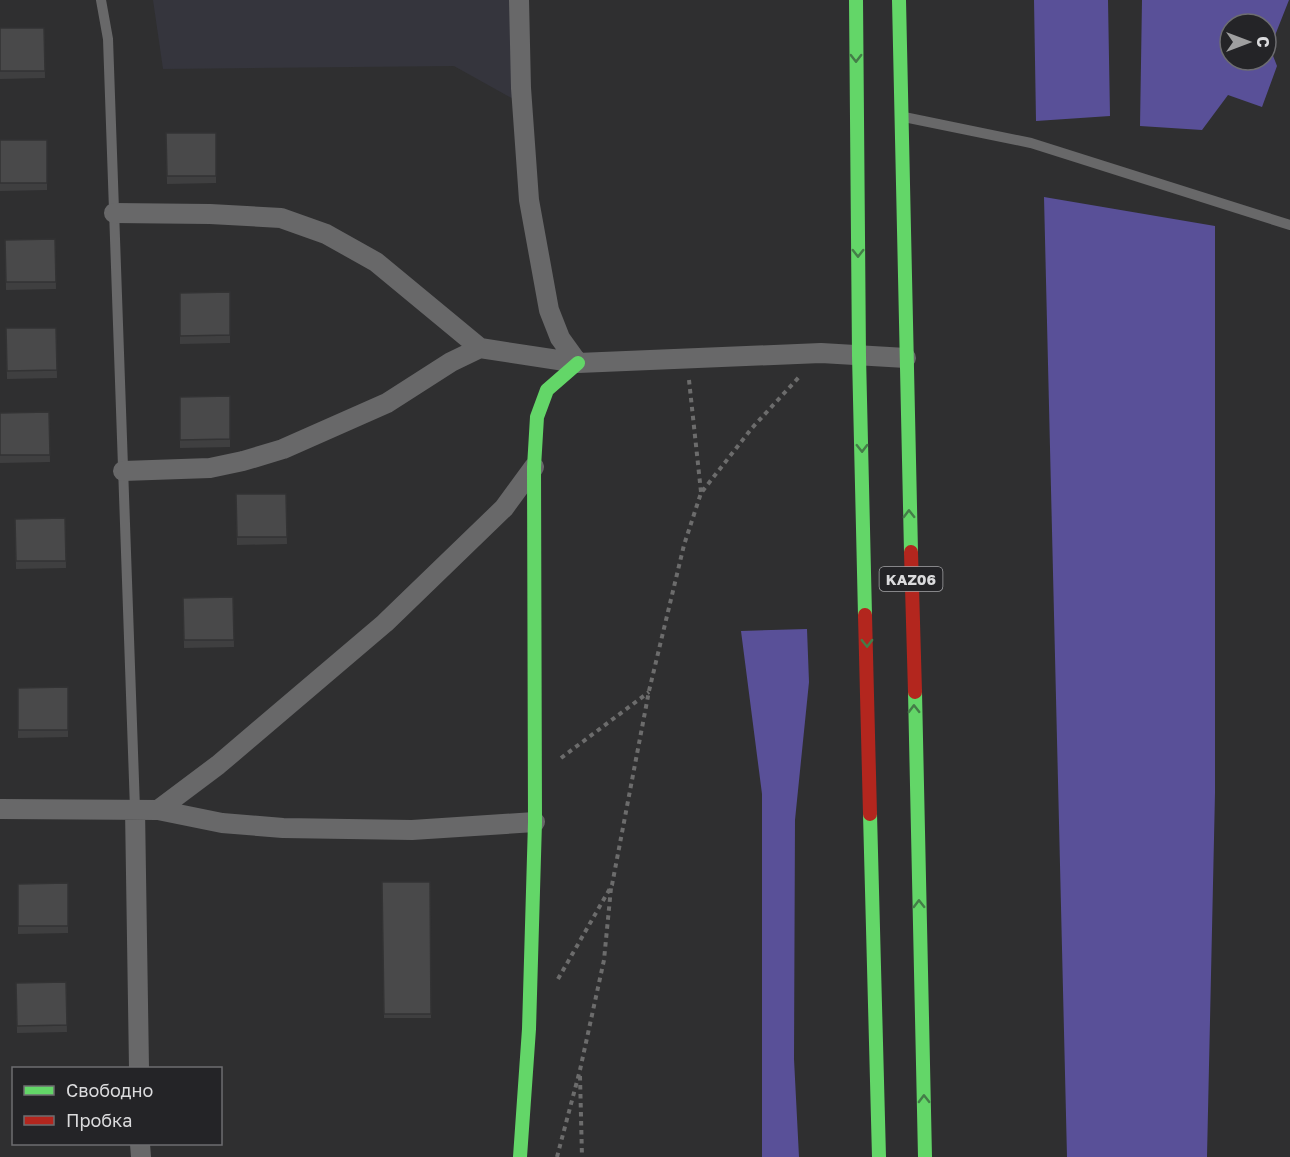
<svg xmlns="http://www.w3.org/2000/svg" width="1290" height="1157" viewBox="0 0 1290 1157" font-family="'Golos Text',sans-serif">
	<rect width="100%" height="100%" fill="#2f2f30"/>
	<path fill="#35353d" d="M153,0H515V100L454,66L163,69Z"/>
	<path fill="#595098" fill-rule="evenodd" d="M1034,0H1108L1110,116L1036,121Z
		M1142,0H1289L1270,48L1277,66L1262,107L1228,95L1202,130L1140,126ZM1230,24H1266V60H1230Z
		M1044,197L1215,226V793L1207,1157H1067Z
		M807,629L809,682L795,820L794,1059L799,1157H762V794L741,631Z"/>
	<g fill="none" stroke-linecap="round" stroke-linejoin="round">
		<path stroke="#6c6c6c" stroke-width="4" stroke-dasharray="4.5 4.5" stroke-linecap="butt" d="M689,380L701,492
			M561,758L649,692
			M558,979L612,885L649,691L684,545L701,493L752,428L800,376
			M580,1076L582,1157
			M557,1157L580,1070L604,960L611,888"/>
		<path stroke="#686869" stroke-width="10" d="M101,0L108,39L135,809
			M904,117L1031,143L1290,225"/>
		<path stroke="#686869" stroke-width="20" d="M519,0L521,88L529,200L549,310L560,338L578,363L821,353L906,358
			M114,213L210,214L281,218L326,234L376,262L480,348L578,363
			M123,471L210,468L243,461L283,449L387,403L451,362L480,348
			M0,809L158,810L222,823L283,828L412,830L535,822
			M135,809L139,1068
			M158,810L218,765L385,623L504,508L534,467
			M140,1144L141,1157"/>
		<path stroke="#63d668" stroke-width="14" d="M856,0L859,356L865,615
			M899,0L911,552
			M915,692L925,1157
			M870,814L879,1157
			M520,1157L529,1029L535,822L534,467L537,417L547,390L578,363"/>
		<path stroke="#b3261e" stroke-width="14" d="M911,552L915,692
			M865,615L870,814"/>
	</g>
	<path fill="#3f3f40" d="M0,28H44L45,78L0,79Z
		M166,133H216V183L167,184Z
		M0,140H47V190L0,191Z
		M55,239L56,289L6,290L5,240Z
		M230,292V343L180,344V293Z
		M6,328H56L57,378L7,379Z
		M230,396V447L180,448V397Z
		M49,412L50,462L0,463V413Z
		M236,494H286L287,544L237,545Z
		M65,518L66,568L16,569L15,519Z
		M233,597L234,647L184,648L183,598Z
		M68,687V737L18,738V688Z
		M382,882H430L431,1018H384Z
		M68,883V933L18,934V884Z
		M66,982L67,1032L17,1033L16,983Z"/>
	<path fill="#49494a" stroke="#333334" stroke-width="1.5" d="M0,28H44L45,71H0Z
		M166,133H216V176H167Z
		M0,140H47V183H0Z
		M55,239L56,282H6L5,240Z
		M230,292V335L180,336V293Z
		M6,328H56L57,370L7,371Z
		M230,396V439L180,440V397Z
		M49,412L50,455H0V413Z
		M236,494H286L287,537H237Z
		M65,518L66,561H16L15,519Z
		M233,597L234,640H184L183,598Z
		M68,687V730H18V688Z
		M382,882H430L431,1014H384Z
		M68,883V926H18V884Z
		M66,982L67,1025L17,1026L16,983Z"/>
	<defs><path id="oneway-chevron" d="M-2-3.5L2.5 0L-2 3.5" fill="none" stroke-width="1.6" stroke-linecap="round" stroke-linejoin="round" transform="scale(1.5)"/></defs>
	<g stroke="#447d48">
		<use href="#oneway-chevron" transform="translate(856 58) rotate(90)"/>
		<use href="#oneway-chevron" transform="translate(858 253) rotate(90)"/>
		<use href="#oneway-chevron" transform="translate(862 448) rotate(89)"/>
		<use href="#oneway-chevron" transform="translate(909 514) rotate(-91)"/>
		<use href="#oneway-chevron" transform="translate(867 643) rotate(89)"/>
		<use href="#oneway-chevron" transform="translate(914 709) rotate(-91)"/>
		<use href="#oneway-chevron" transform="translate(919 904) rotate(-91)"/>
		<use href="#oneway-chevron" transform="translate(924 1099) rotate(-91)"/>
	</g>
	<g text-anchor="middle" dominant-baseline="central" stroke-width="5" stroke-linejoin="round" paint-order="stroke">
		<rect fill="#242427" stroke="#a4a4a6" stroke-width="1.5" x="879.5" y="567" width="63" height="24" rx="4.5"/>
		<g font-size="15" font-weight="bold" fill="#dbdbdd">
			<text x="911" y="579">KАZ06</text>
		</g>
	</g>
	<rect x="12" y="1067" width="210" height="78" fill="#242427" stroke="#6d6d70" stroke-width="1.5"/>
	<rect x="24" y="1086" width="30" height="9" fill="#63d668" stroke="#6d6d70" stroke-width="1.5"/>
	<text x="66" y="1097" font-size="18" fill="#dbdbdd">Свободно</text>
	<rect x="24" y="1116" width="30" height="9" fill="#b3261e" stroke="#6d6d70" stroke-width="1.5"/>
	<text x="66" y="1127" font-size="18" fill="#dbdbdd">Пробка</text>
	<g transform="translate(1248 42) rotate(90)"><circle r="28" fill="#242427" stroke="#6d6d70" stroke-width="1.5"/>
	<path d="M0-4.5L10 22L0 15L-10 22Z" fill="#9f9fa0"/>
	<text y="-9" font-size="16" font-weight="bold" text-anchor="middle" fill="#dbdbdd">С</text>
	</g>
</svg>
